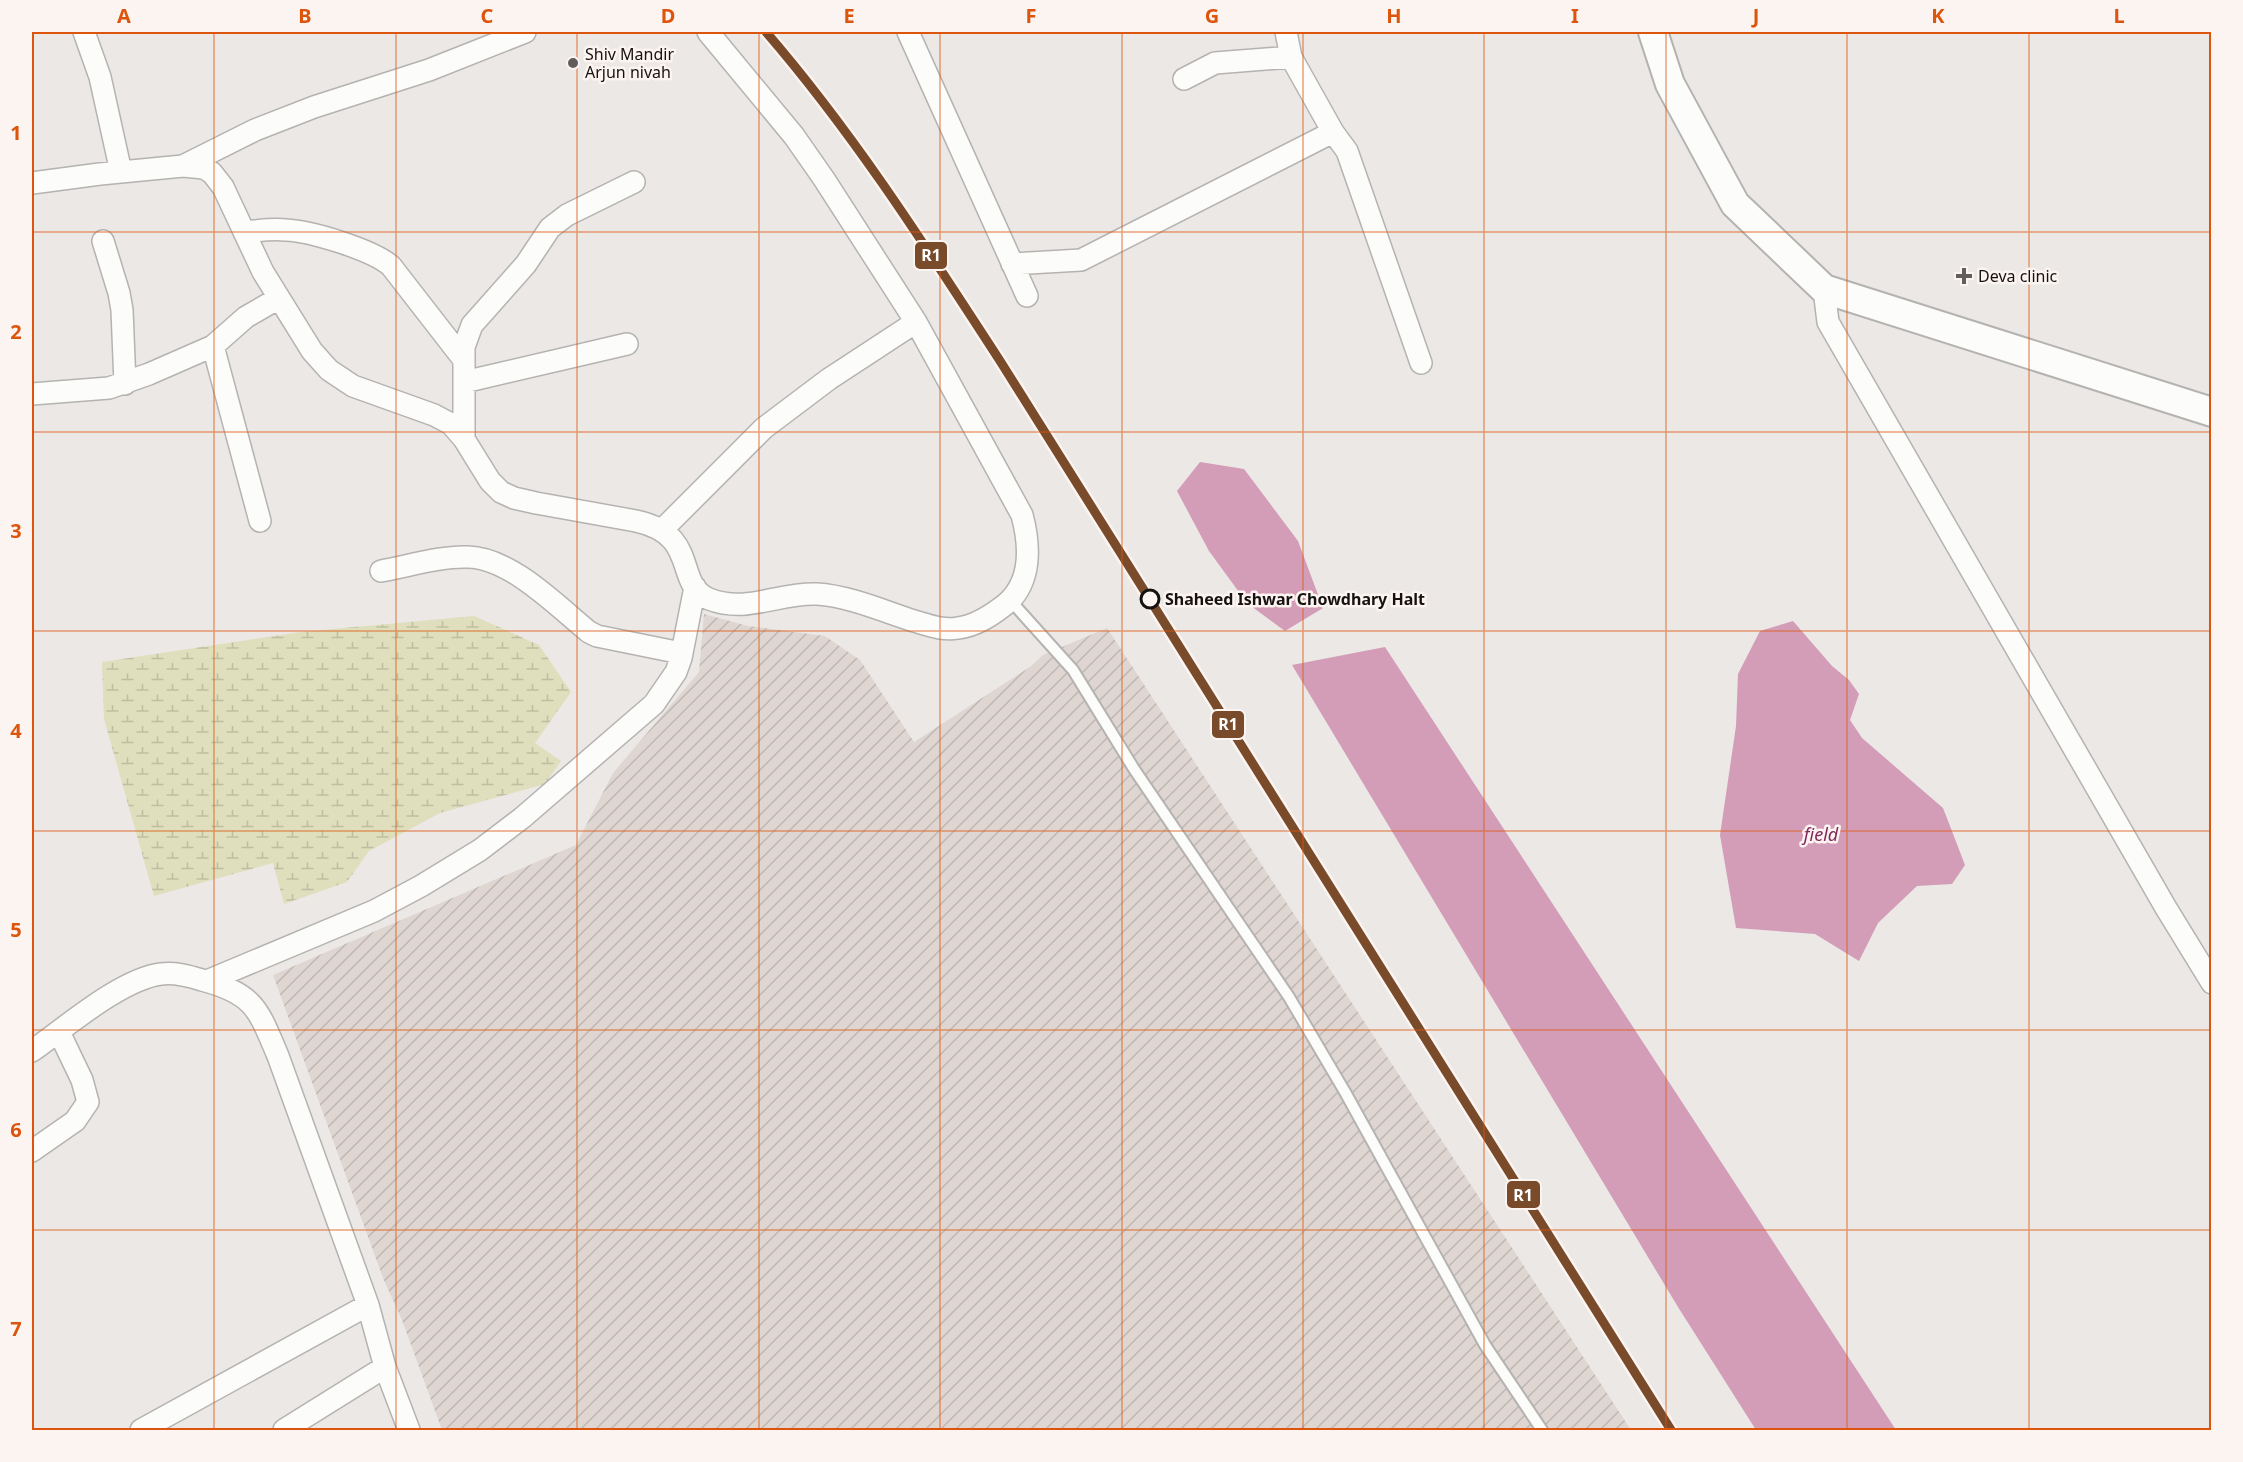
<svg xmlns="http://www.w3.org/2000/svg" width="2243" height="1462" viewBox="0 0 2243 1462" font-family="'Noto Sans',sans-serif">
	<defs>
		<pattern id="industrial-furrows" width="10" height="10" patternUnits="userSpaceOnUse" patternTransform="scale(1.5)"><rect width="10" height="10" fill="#dfd6d2"/><path d="M-1 1l2-2M0 10L10 0M9 11l2-2" fill="none" stroke="#beb7b3"/></pattern>
		<pattern id="wetland-marsh" width="20" height="14" patternUnits="userSpaceOnUse" patternTransform="scale(1.5)"><rect width="20" height="14" fill="#dfdfbd"/><path d="M1 5h8M5 5V1M11 12h8M15 12V8" fill="none" stroke="#bebea1"/></pattern>
	</defs>
	<rect width="100%" height="100%" fill="#ebe8e6"/>
	<path fill="url(#industrial-furrows)" d="M704,614L748,626L825,636L860,660L914,742L1030,667L1043,655L1107,628L1631,1430H442L402,1320L383,1278L273,975L576,845L613,773L699,672Z"/>
	<path fill="url(#wetland-marsh)" d="M474,616L539,645L571,692L535,743L561,761L545,784L440,813L369,851L347,882L284,904L273,863L154,896L104,719L102,662L301,632Z"/>
	<path fill="#d39cb7" d="M1200,462L1244,469L1298,541L1323,608L1285,631L1247,603L1209,551L1177,491Z
		M1793,621L1832,666L1849,680L1859,694L1850,720L1862,738L1943,808L1965,865L1952,884L1917,886L1878,923L1859,961L1815,934L1736,928L1720,835L1736,726L1738,674L1760,631Z
		M1385,647L1896,1430H1756L1678,1307L1292,665Z"/>
	<g fill="none" stroke-linecap="round" stroke-linejoin="round">
		<defs>
			<path id="lane" d="M1010,600L1073,670L1134,769L1289,997L1345,1092L1485,1345L1542,1430"/>
			<path id="street" d="M84,32L100,77L121,172
				M908,32L1027,296
				M1286,32L1291,57
				M1184,79L1215,63L1291,57L1333,132L1347,151L1421,363
				M183,166L255,130L314,107L429,70L525,32
				M32,183L100,174L183,166L204,168L212,173L223,187L263,272L312,351L329,370L353,386L434,415L451,424L464,439L490,481L501,492L514,498L536,503L636,521C701,535 673,584 709,599C747,614 780,592 817,594C849,596 883,611 914,621C928,625 943,631 958,628C976,626 992,615 1006,604C1032,582 1030,545 1022,515L916,322L824,179L794,136L708,32
				M244,232C257,231 272,228 286,230C311,231 373,250 391,266L464,360
				M103,241L119,293L122,310L125,384
				M1012,264L1081,260L1333,132
				M1824,289L1828,322L2166,908L2212,983
				M213,346L260,521
				M464,382L627,344
				M32,394L109,388L149,374L213,346L246,317L279,298
				M464,439V347L472,325L526,264L550,228L567,215L634,182
				M662,530L764,428L829,379L916,322
				M381,571C409,566 440,556 468,557C511,558 557,606 589,632L597,636L681,653
				M207,981L374,911L421,886L480,850L522,818L654,704L676,672L681,658L695,587
				M32,1051C65,1028 121,979 161,974C175,972 189,976 202,980C255,994 258,1009 278,1056L368,1305L385,1367L409,1430
				M32,1151L75,1121L88,1102L82,1080L59,1032
				M141,1430L368,1305
				M284,1430L385,1367"/>
			<path id="secondary" d="M1653,32L1670,84L1735,204L1824,289L2212,412"/>
		</defs>
		<use href="#lane" stroke="#b5b3b1" stroke-width="14"/>
		<use href="#street" stroke="#b5b3b1" stroke-width="24"/>
		<use href="#secondary" stroke="#b5b3b1" stroke-width="32"/>
		<use href="#lane" stroke="#fcfcfb" stroke-width="10"/>
		<use href="#street" stroke="#fcfcfb" stroke-width="21"/>
		<use href="#secondary" stroke="#fcfcfb" stroke-width="28"/>
		<defs>
			<path id="rail-1" d="M766,32C855,135 928,250 1002,364L1671,1430"/>
		</defs>
		<use href="#rail-1" stroke="#fbf4f1" stroke-width="14"/>
		<use href="#rail-1" stroke="#7a4b2a" stroke-width="9"/>
	</g>
	<path fill="none" stroke="#dd550c" stroke-width="1.5" stroke-opacity="0.55" d="M214,32V1430M396,32V1430M577,32V1430M759,32V1430M940,32V1430M1122,32V1430M1303,32V1430M1484,32V1430M1666,32V1430M1847,32V1430M2029,32V1430M32,232H2212M32,432H2212M32,631H2212M32,831H2212M32,1030H2212M32,1230H2212"/>
	<g fill="#605d5c" stroke="#fbf4f1" stroke-width="2">
		<circle cx="573" cy="63" r="6"/>
		<path d="M1961 267h6v6h6v6h-6v6h-6v-6h-6v-6h6z"/>
	</g>
	<circle fill="#fbf4f1" stroke="#151211" stroke-width="3" cx="1150" cy="599" r="9"/>
	<g text-anchor="middle" dominant-baseline="central" stroke-width="5" stroke-linejoin="round" paint-order="stroke">
		<g font-size="16" fill="#151211" stroke="#fbf4f1" text-anchor="start">
			<text x="585" y="54">Shiv Mandir<tspan x="585" dy="18">Arjun nivah</tspan></text>
			<text x="1978" y="276">Deva clinic</text>
		</g>
		<g font-size="16" font-weight="bold" fill="#151211" stroke="#fbf4f1" text-anchor="start">
			<text x="1165" y="599">Shaheed Ishwar Chowdhary Halt</text>
		</g>
		<g font-size="18" font-style="italic" fill="#82275c" stroke="#fbf4f1">
			<text x="1821" y="834">field</text>
		</g>
	</g>
	<g stroke="#fbf4f1" stroke-width="2">
		<rect x="914" y="241" width="34" height="29" rx="6" fill="#7a4b2a"/>
		<rect x="1211" y="710" width="34" height="29" rx="6" fill="#7a4b2a"/>
		<rect x="1506" y="1180" width="35" height="29" rx="6" fill="#7a4b2a"/>
	</g>
	<g font-size="16" text-anchor="middle" font-weight="bold" fill="#fff">
		<text x="931" y="261">R1</text>
		<text x="1228" y="730">R1</text>
		<text x="1523" y="1201">R1</text>
	</g>
	<rect width="2243" height="1462" fill="none" stroke="#fbf4f1" stroke-width="66"/>
	<rect x="33" y="33" width="2177" height="1396" fill="none" stroke="#dd550c" stroke-width="2"/>
	<g font-size="20" text-anchor="middle" font-weight="bold" fill="#dd550c">
		<text x="124" y="23">A</text>
		<text x="305" y="23">B</text>
		<text x="487" y="23">C</text>
		<text x="668" y="23">D</text>
		<text x="849" y="23">E</text>
		<text x="1031" y="23">F</text>
		<text x="1212" y="23">G</text>
		<text x="1394" y="23">H</text>
		<text x="1575" y="23">I</text>
		<text x="1756" y="23">J</text>
		<text x="1938" y="23">K</text>
		<text x="2119" y="23">L</text>
		<text x="16" y="140">1</text>
		<text x="16" y="339">2</text>
		<text x="16" y="538">3</text>
		<text x="16" y="738">4</text>
		<text x="16" y="937">5</text>
		<text x="16" y="1137">6</text>
		<text x="16" y="1336">7</text>
	</g>
</svg>
